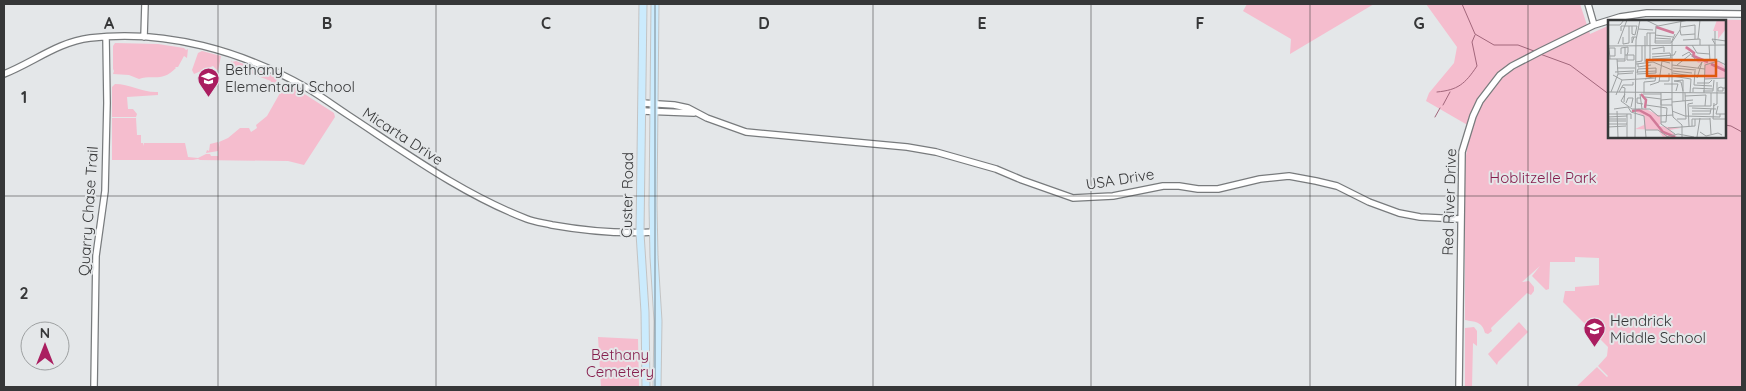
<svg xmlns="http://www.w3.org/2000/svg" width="1746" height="391" viewBox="0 0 1746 391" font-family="Quicksand,sans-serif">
	<rect width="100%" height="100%" fill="#e4e7e9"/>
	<path fill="#f5bdce" d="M1247,4H1374L1290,54L1291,39L1243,11Z
		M1426,4H1580L1590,34L1610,25V136H1725V21H1624L1673,19L1742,20V387H1576L1597,367L1607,377L1608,376L1598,366L1607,356L1608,347L1563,302L1565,291H1575V287L1599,285V258L1575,257V262H1550L1549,289L1546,290L1532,276L1540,266L1522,282L1529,281L1534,287V291L1531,295L1527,293L1491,328L1492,331L1488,334L1485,333C1482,321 1475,322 1465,320V161L1471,127L1426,101L1429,93L1454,63L1457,47Z
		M115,43L158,44L184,48L186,50L188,49L187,58L184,56L178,67H175L176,68C161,83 154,74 139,79L129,75L113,74L114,71L113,69V46Z
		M202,51L221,56L218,71L213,66L194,74L192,70L198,53Z
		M232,60V62L236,61L274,76L277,80L273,86H269L271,81L236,68L234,71L229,68Z
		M115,84C130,84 143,93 158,92V95L127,97L128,109H133L137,114L136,117H112V87Z
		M289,84L334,113L335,117L304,165L288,161L200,160L198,159L193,160H112V118H136L137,135H141V143H143L144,146V143H185L188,157L198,158L206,154H210L211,156H218V151L206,153L207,150L209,151L210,144L218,142L220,147L219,142L228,138L240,128H249L251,132L257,128L256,125L267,116L284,86Z
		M1519,322L1528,332L1498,362L1497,365L1488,354Z
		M1474,327L1477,331V346L1473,343L1472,387H1465V328Z
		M598,337L638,339L639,387H601Z"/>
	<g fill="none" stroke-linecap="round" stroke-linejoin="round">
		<path stroke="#a2667b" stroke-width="1" d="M1462,4L1475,34L1494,45H1518L1534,51
			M1540,54L1570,65L1610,95
			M1437,92C1458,90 1465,84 1477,66L1472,42L1475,35
			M1443,105L1450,92
			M1435,117L1440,108
			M1725,125L1731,126L1742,132"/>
		<defs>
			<path id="minor" d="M1588,4L1594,25
				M144,37L145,4
				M4,74C34,62 58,42 90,38C166,29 242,51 307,88C321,96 334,106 348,115C406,153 462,194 527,219C535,222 544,223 552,225C586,231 619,234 654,232
				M642,103L674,105L688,108L707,118L746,132L907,147L936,152L996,169L1022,180L1073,198L1113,196L1163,186H1179L1198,189H1218L1260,179L1289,176L1316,181L1337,186L1369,202L1399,213L1420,217L1460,219
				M642,111L694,113
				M94,387L96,256L105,191L107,103L106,37
				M1459,387L1462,152L1473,116L1480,101L1500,75L1512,66L1541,51L1594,25L1620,17L1647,13L1742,14"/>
			<path id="major" d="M643,4L640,233L645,312L646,387
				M655,4L653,205L654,257L658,321L657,387"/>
		</defs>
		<use href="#minor" stroke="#787b7d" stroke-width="8"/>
		<use href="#major" stroke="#c3c3c3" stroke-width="9"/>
		<use href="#minor" stroke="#fff" stroke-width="5.5"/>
		<use href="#major" stroke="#cbebfd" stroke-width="7"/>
	</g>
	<path fill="none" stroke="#363738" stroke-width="1" stroke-opacity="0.55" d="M218,4V387M436,4V387M655,4V387M873,4V387M1091,4V387M1310,4V387M1528,4V387M4,196H1742"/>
	<defs>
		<symbol id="school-pin" viewBox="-11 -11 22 30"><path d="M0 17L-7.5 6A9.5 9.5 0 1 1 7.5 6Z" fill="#aa1e60" stroke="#e4e7e9"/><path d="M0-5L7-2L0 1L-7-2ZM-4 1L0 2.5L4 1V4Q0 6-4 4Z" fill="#fff"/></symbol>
	</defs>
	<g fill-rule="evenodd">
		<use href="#school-pin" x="196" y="66" width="25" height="34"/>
		<use href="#school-pin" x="1582" y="316" width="25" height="34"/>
	</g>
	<g text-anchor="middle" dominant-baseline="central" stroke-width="4" stroke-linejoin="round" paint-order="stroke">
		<g font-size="15" fill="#363738" stroke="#e4e7e9" text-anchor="start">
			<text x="225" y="69">Bethany<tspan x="225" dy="17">Elementary School</tspan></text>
			<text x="1610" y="320">Hendrick<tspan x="1610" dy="17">Middle School</tspan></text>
		</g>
		<g font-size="15" fill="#363738" stroke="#e4e7e9">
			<text transform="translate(403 136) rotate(33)">Micarta Drive</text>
			<text transform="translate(1120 179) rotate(-9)">USA Drive</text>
			<text transform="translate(627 195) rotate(-89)">Custer Road</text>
			<text transform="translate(1449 202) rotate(-88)">Red River Drive</text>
			<text transform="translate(88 211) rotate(-86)">Quarry Chase Trail</text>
		</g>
		<g font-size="15" fill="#851d4c" stroke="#e4e7e9">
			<text x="1543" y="177">Hoblitzelle Park</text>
			<text x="620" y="354">Bethany<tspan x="620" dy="17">Cemetery</tspan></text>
		</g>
	</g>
	<g transform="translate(1608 20)">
		<rect width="118" height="118" fill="#e4e7e9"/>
		<path d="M109,0H117V10L110,19V11H105ZM77,26L82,28L91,38L113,42L117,48V58L97,59L96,42L90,43L85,36L86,33L77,29ZM33,73L39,81L38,89L52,96L53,104L49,106L73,108L62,110L69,117H60L63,115L58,113L59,117H55L50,110L27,109L36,105V96L28,92V89H37L38,80Z" fill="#f5bdce"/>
		<path fill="none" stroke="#d17a98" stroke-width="2.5" d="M48,7L66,13M78,27L86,33L85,36L100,42M103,44L118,51M33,74L38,80L37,88M24,91L31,90L42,96L55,112L67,117"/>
		<path fill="none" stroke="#9ea1a2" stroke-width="1" d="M38,0L50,6L81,0M73,0L72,10L64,22V85L65,97L74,105V117M0,5H12L16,0M48,6L47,23H63L67,14M73,7L87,5V19M30,9L45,10M72,10L73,15L87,14M13,11V6H29L27,15L24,14V6M107,11V41M47,15L65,17M15,17V24L21,23V6M26,17L24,23V17H28M47,18L63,19M90,19L92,0M75,20L92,19V25M47,21H63M10,24L19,0M107,24L104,19L118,21M39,25V13H47M84,25L89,33L102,34M101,25L102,41M0,26L118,25M44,29L56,27V32M13,34V28L20,27V32L19,35V40H26V35H17M2,36H7V28H1L2,39M74,36L81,32L88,40M44,37L66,35L68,31M0,39H17M44,39L63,38L62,33L44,34M9,41H17V28M37,41L42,39V13M28,42L34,41V26M37,42V16M28,44L45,42L64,50M30,44V47L43,45M64,45L97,49M69,45L83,34M9,48H27M65,48L88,50M65,51L84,53M87,51L86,65L104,66M7,52L26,51M29,52L48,51M64,53L84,56M10,54L25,53M29,54L48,53V48L30,49L29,53M5,55L14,60L8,75M64,56L83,59L82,73M89,58L94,42L90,48M97,59L118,58M14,60L48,58M51,61H61V53M66,61L75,60V81M66,61L73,62L75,71M89,63H101L104,60M56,64H70L68,71M42,65L51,62L54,41L62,43M14,67L17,68L16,82M115,68V71H110V68L113,67L115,68H118M95,71H105L106,60M0,72L118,73M3,72L10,54L9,39M11,72L15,65H25V62M85,72V68L105,69M36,73V62L47,61L48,56L37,59M53,73V104L67,114M96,73L97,45L110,41L118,45M17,74L13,81L24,89H42L50,96L65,95M32,74L34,89M35,74H53M77,76L98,75L97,86M37,77L53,79M33,78H29V83L35,84M64,82L85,80M18,83L20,78H25L23,87M106,83L105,99H118M38,85L59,88L58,102H53M64,85H53V80L64,79M81,86H103V73M105,86L109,84V62M110,86L108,94H118M84,88L108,89M6,89L20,87L23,92L36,96L38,117M9,91L10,117M64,91L77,96L112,97V94M84,91H103M0,94H23V99M84,94H102L103,89M0,97L19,96M102,98L103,114M0,99H18M69,99H78L77,73M0,101H18M0,104H19M81,106L80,84L85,83M84,106V99H102M0,107L18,106M60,108L87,106V99M37,110H50L60,117M92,112L98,116L110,113L114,115M19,117V94M27,117L28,20L32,0M58,117L70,114L86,117M89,117L92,98"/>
		<path fill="#df570e" fill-opacity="0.15" stroke="#df570e" stroke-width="2.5" d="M39,40H108V56H39Z"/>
		<rect width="118" height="118" fill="none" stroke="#363738" stroke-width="2.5"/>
	</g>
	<g font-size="16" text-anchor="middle" font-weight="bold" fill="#363738" stroke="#e4e7e9" stroke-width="4" stroke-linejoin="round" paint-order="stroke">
		<text x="109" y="29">A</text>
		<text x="327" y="29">B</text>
		<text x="546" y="29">C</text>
		<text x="764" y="29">D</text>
		<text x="982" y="29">E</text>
		<text x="1200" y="29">F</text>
		<text x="1419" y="29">G</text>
		<text x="24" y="103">1</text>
		<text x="24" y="299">2</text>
	</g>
	<rect width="1746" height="391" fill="none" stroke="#363738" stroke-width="10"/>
	<g transform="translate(45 346)"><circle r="24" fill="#e4e7e9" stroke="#9ea1a2"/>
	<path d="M0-4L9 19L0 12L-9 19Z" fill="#aa1e60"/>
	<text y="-8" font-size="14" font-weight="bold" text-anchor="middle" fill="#363738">N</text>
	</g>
</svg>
